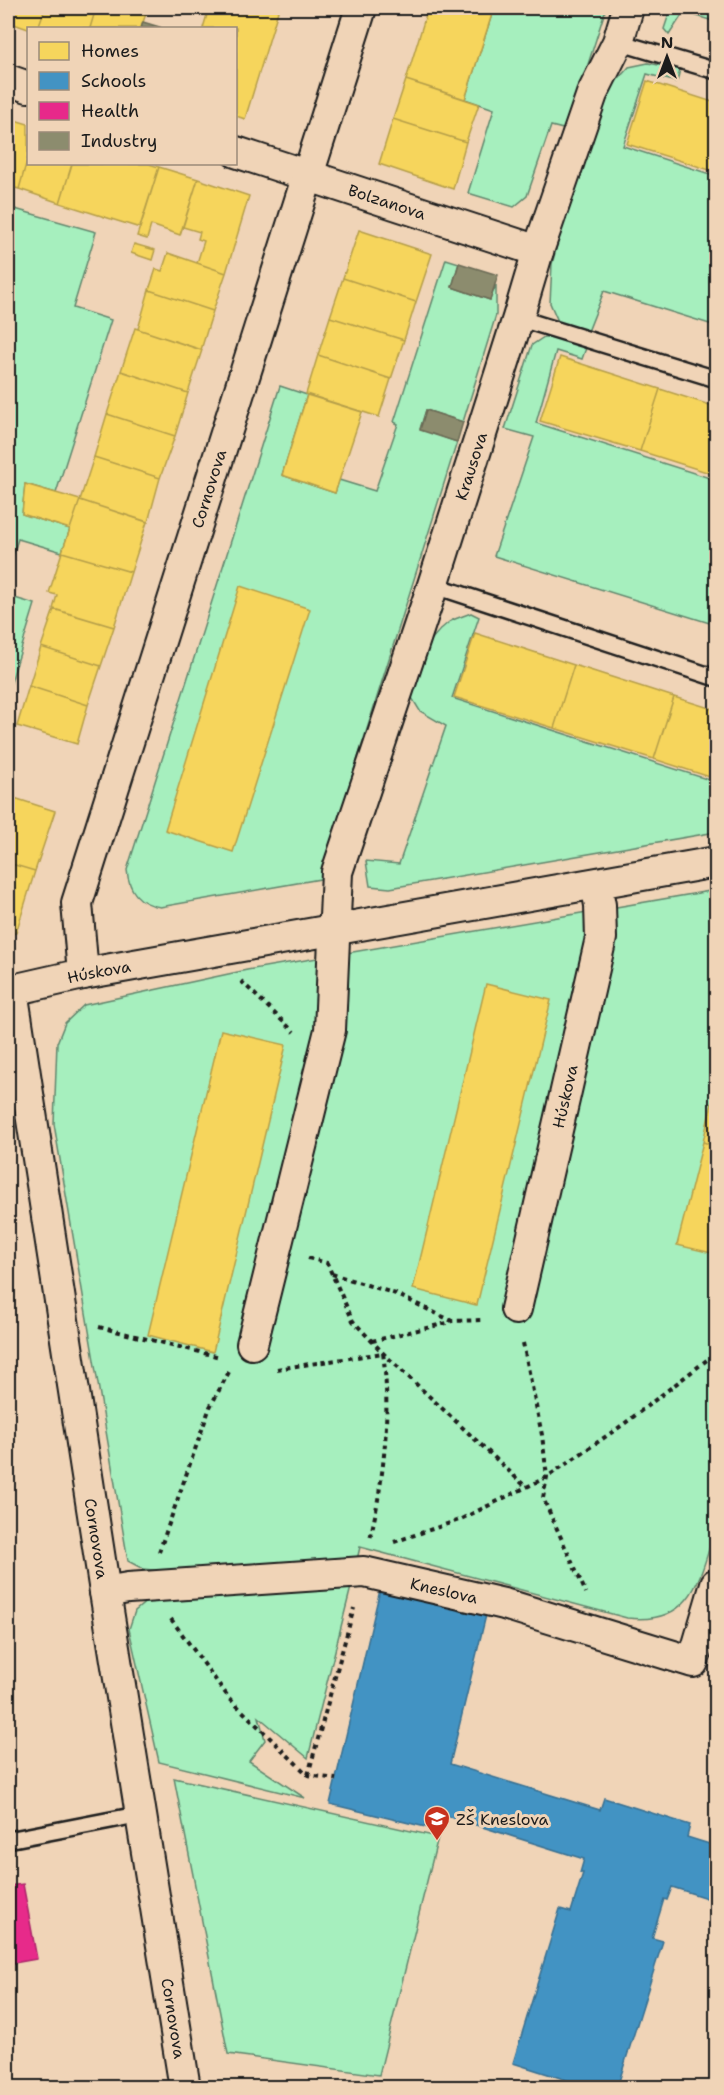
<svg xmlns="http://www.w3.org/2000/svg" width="724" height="2095" viewBox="0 0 724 2095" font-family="'Shantell Sans',sans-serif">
	<rect width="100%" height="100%" fill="#f0d4b7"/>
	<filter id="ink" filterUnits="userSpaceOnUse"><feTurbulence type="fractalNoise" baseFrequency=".0167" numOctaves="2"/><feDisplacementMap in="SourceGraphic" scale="12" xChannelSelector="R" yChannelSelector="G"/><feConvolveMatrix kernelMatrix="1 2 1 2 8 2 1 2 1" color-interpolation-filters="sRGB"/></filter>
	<g filter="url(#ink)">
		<path fill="#a6efbe" stroke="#61866d" stroke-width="1.5" d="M494,8H606L567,130L551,126L527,196L514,207L468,193L494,109L465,99Z
			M671,8H716V22L684,12L669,35L664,29Z
			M648,63L680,69L677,82L647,74L623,146L716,176V326L604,291L587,334L561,328L550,303L552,264L574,182L601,98L629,67Z
			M8,207L96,232L73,308L111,320L56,493L25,484L22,514L70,529L62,552L18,539L8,571Z
			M446,259L459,263L452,287L490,300L496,285V315L463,422L426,410L420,429L457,442L320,879L160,907C138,903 129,891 127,870L280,386L307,395L282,475L335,493L339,480L375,491L398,424L394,422Z
			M544,337H558L586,348L582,359L556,351L536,423L716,480V625L494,556L534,437L505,429L532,345Z
			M8,596L35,604L8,692Z
			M471,613L479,617L452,698L716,782V832L390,888L370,886L366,861L399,864L446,726L420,711L412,698C415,668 424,641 449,622C455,618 464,616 471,613Z
			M716,890V1526C700,1577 694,1626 627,1618L360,1547L356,1564L182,1573L143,1569L128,1561L54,1124L57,1043L65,1023L84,1005L247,970Z
			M351,1587L308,1758L259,1717L265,1740L249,1761L305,1798L159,1762L129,1629L135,1611L147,1601Z
			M174,1778L438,1837L379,2075L228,2054Z"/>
		<path fill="#f6d55c" stroke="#b59e49" stroke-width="1.5" d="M8,8H45L38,28L28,29L8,22Z
			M45,8H96L90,28H38Z
			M96,8H148L141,28H90Z
			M209,8H279L245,119L236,116V28H203Z
			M428,8H494L465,99L406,80Z
			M406,80L479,104L466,142L393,119Z
			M647,81L716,103V172L627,144Z
			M8,118L28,124V157L19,189L8,186Z
			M393,119L466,142L453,189L379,164Z
			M28,157V164H72L60,203L19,189Z
			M72,164H149L159,167L140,228L60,203Z
			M159,167L198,179L180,235L151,225L147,239L137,236Z
			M198,179L249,196L226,273L197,263L204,241L198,239L200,232L183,227Z
			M359,230L432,254L416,302L343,278Z
			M134,244L155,250L152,260L131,253Z
			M168,253L226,273L213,311L149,290L156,269L162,271Z
			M343,278L416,302L404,340L330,317Z
			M149,290L213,311L201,350L138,329Z
			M330,317L404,340L391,379L318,355Z
			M135,328L202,350L188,393L121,371Z
			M318,355L391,379L379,417L306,394Z
			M560,357L660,389L640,451L540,421Z
			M121,371L188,393L175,436L107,414Z
			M660,389L716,407V475L640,451Z
			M307,395L362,412L335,493L282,475Z
			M107,414L175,436L160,478L94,457Z
			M94,457L160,478L148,522L80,500Z
			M25,484L80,500L70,529L22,514Z
			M80,500L147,522L131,572L62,552Z
			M62,552L131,572L114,627L53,609L57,595L49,593Z
			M240,586L310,609L233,852L165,830Z
			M54,609L114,627L101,666L41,647Z
			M475,633L574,665L554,728L454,697Z
			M41,647L101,666L88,705L29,686Z
			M574,665L674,697L654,759L554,728Z
			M29,686L88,705L77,744L17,726Z
			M674,697L716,710V779L654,759Z
			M8,796L55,811L35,871L8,863Z
			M8,863L35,871L16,933L8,935Z
			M486,984L551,1000L477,1305H476L413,1289Z
			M221,1030L286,1045L213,1352L148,1335Z
			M716,1085V1146L703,1142Z
			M703,1142L716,1146V1254L677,1245Z"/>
		<path fill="#4393c3" stroke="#376f91" stroke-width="1.5" d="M380,1590L486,1615L450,1764L600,1810L604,1798L690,1825L687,1837L716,1846V1901L672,1887L667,1900L664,1899L652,1938L663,1941L617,2088H592L513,2063L560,1909L571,1912L583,1873H580L584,1859L438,1813L434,1829L330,1804Z"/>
		<path fill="#e7298a" stroke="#aa2569" stroke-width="1.5" d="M23,1884L37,1959L8,1964V1886Z"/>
		<path fill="#8c8c6e" stroke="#6a6a55" stroke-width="1.5" d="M143,22L160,27L159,28H141Z
			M459,263L498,275L490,300L452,287Z
			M426,410L463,422L457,442L420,430Z"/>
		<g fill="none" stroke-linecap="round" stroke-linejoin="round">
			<defs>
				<path id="service" d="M618,42L716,71
					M518,318L716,379
					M433,585L716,678
					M8,1840L142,1814"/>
				<g id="minor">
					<path d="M8,80L28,87"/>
					<path id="s1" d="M236,152L538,251"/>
					<path id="s2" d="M83,974L77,903L361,8"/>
					<path id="s3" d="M12,990L105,1592L185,2088"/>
					<path id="s4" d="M8,991L83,974L716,862"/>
					<path id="s5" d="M516,1309L601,938L600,905L596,884"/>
					<path id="s6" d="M252,1344L330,1030L337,872L433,585L518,318L538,251L592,94L618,42L628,8"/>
					<path id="s7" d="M105,1592L128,1588L364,1572L504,1604L693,1662L716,1584"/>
				</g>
			</defs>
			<use href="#service" stroke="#1c1c1c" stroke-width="20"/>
			<use href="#minor" stroke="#1c1c1c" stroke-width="34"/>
			<path stroke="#1c1c1c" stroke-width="4" stroke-dasharray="4.5 4.5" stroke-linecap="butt" d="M241,981L294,1032
				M308,1258L327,1263L353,1321L383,1353L526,1487
				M332,1274L396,1294L452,1321L484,1320
				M99,1327L220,1357
				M372,1341L451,1322
				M523,1343L542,1435L547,1477L543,1498L586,1593
				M277,1369L383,1353C391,1414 384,1479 370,1539
				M394,1542L459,1520L547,1477L624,1424L716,1353
				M159,1552L210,1407L230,1370
				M171,1619L229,1698L308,1775L336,1779
				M308,1775L354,1608"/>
			<use href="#service" stroke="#f0d4b7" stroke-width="15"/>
			<use href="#minor" stroke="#f0d4b7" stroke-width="30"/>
		</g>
	</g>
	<defs>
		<symbol id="school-pin" viewBox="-11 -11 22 30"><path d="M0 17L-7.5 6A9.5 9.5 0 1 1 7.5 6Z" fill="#c8321e" stroke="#f0d4b7"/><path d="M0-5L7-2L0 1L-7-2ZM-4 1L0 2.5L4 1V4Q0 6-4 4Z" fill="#fff"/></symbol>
	</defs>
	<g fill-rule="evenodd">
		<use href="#school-pin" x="422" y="1804" width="30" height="40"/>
	</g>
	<g text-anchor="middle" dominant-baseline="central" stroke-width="6" stroke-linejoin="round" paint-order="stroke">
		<g font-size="16" fill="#1c1c1c" stroke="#f0d4b7">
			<text stroke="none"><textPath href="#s1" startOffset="159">Bolzanova</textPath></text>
			<text stroke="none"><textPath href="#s6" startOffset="909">Krausova</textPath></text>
			<text stroke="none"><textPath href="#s2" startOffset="506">Cornovova</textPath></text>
			<text stroke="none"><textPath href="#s4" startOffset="93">Húskova</textPath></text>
			<text stroke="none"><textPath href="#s5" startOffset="218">Húskova</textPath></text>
			<text stroke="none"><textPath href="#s3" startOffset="555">Cornovova</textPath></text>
			<text stroke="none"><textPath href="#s7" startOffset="342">Kneslova</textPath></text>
			<text stroke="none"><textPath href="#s3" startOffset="1041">Cornovova</textPath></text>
		</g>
		<g font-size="16" fill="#1c1c1c" stroke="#f0d4b7" text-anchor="start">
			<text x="456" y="1819">ZŠ Kneslova</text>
		</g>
	</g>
	<rect width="724" height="2095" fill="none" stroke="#f0d4b7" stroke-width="30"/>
	<rect x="15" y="15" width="694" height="2065" fill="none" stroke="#1c1c1c" stroke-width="2" filter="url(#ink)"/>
	<rect x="27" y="27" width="210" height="138" fill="#f0d4b7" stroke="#9b8a79" stroke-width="1.5"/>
	<rect x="39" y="42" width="30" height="18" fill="#f6d55c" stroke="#9b8a79" stroke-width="1.5"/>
	<text x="81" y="57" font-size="18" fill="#1c1c1c">Homes</text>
	<rect x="39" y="72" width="30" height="18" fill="#4393c3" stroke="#9b8a79" stroke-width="1.5"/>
	<text x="81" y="87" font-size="18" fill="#1c1c1c">Schools</text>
	<rect x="39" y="102" width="30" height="18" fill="#e7298a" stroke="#9b8a79" stroke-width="1.5"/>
	<text x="81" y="117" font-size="18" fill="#1c1c1c">Health</text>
	<rect x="39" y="132" width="30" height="18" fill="#8c8c6e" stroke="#9b8a79" stroke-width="1.5"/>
	<text x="81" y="147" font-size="18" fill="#1c1c1c">Industry</text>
	<g transform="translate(667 57)" stroke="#f0d4b7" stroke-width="4.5" paint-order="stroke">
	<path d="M0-4.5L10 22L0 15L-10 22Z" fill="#1c1c1c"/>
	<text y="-9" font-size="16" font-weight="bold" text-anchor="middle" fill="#1c1c1c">N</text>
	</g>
</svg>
